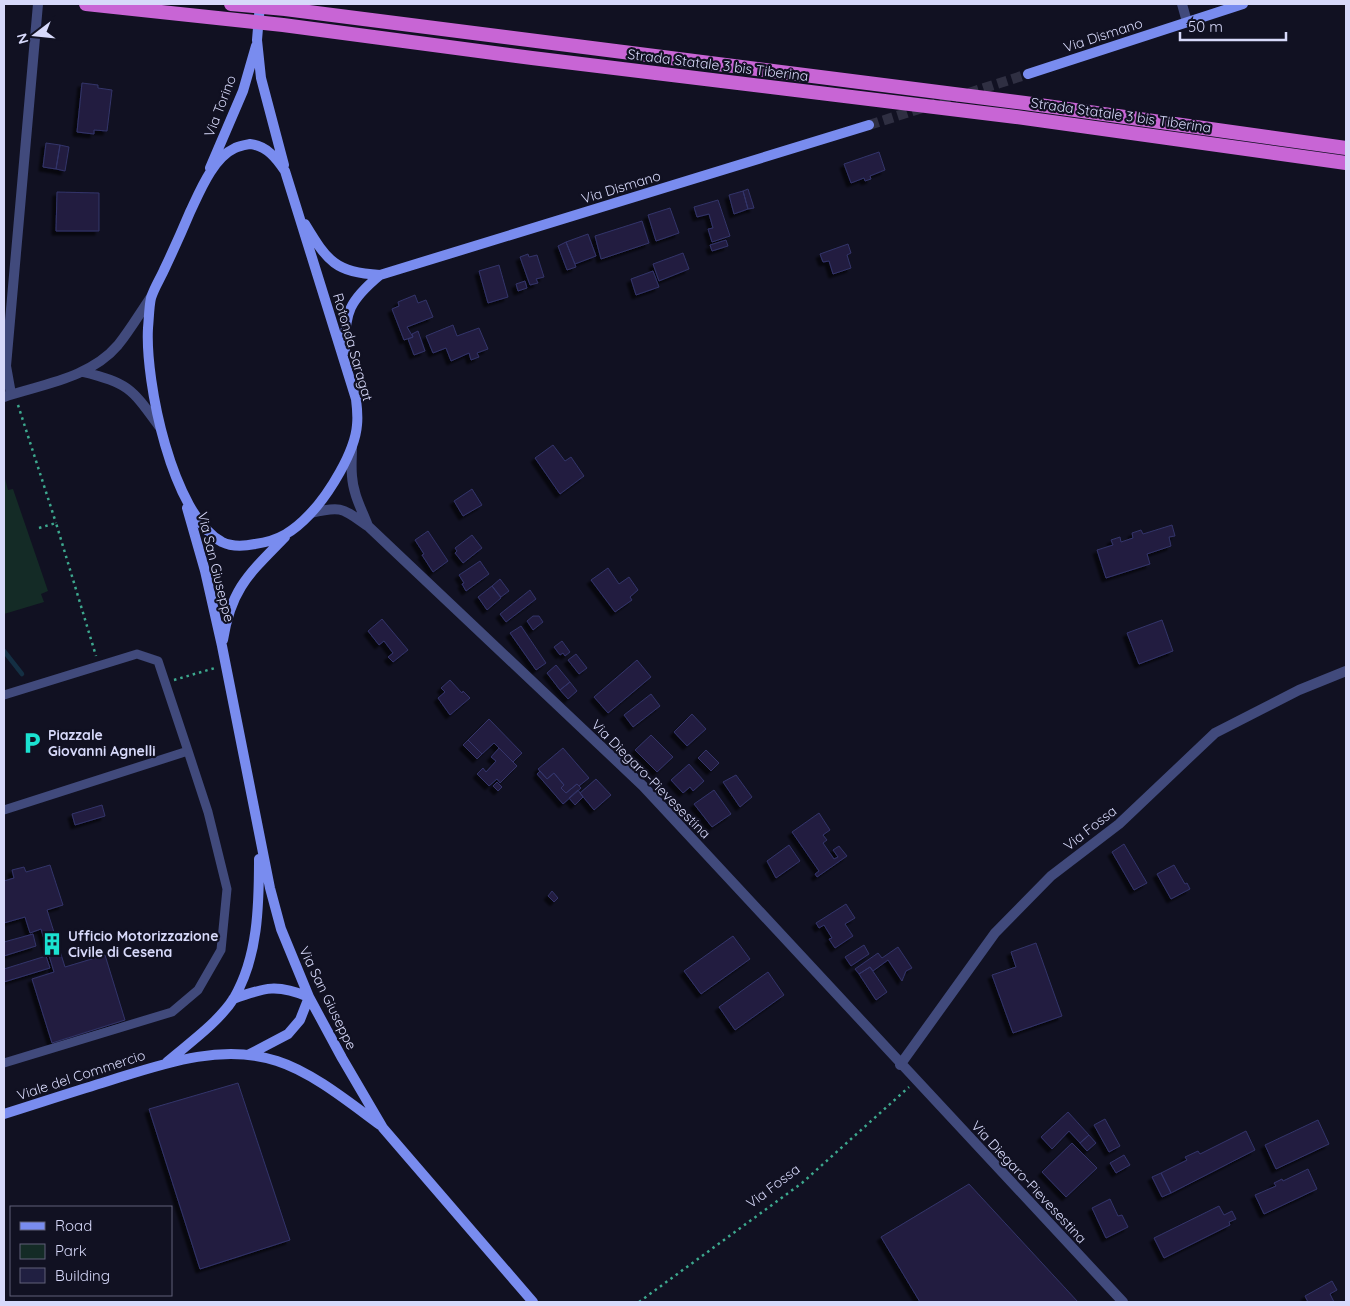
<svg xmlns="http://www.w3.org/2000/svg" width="1350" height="1306" viewBox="0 0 1350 1306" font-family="Quicksand,sans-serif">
	<defs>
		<filter id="shadow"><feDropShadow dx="-4" dy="4" stdDeviation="1" flood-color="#0009"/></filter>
	</defs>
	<rect width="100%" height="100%" fill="#112"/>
	<path fill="#142b26" d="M4,475L8,490L13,489L48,591L41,594L44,602L4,614Z"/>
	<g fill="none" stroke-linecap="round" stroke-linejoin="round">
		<path stroke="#142f43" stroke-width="4.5" d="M4,651L22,674"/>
	</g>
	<path fill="#201f41" stroke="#34346a" filter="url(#shadow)" d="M82,83L98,85V88L112,90L107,131L94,130V134L77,132Z
		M46,143L60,145L56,169L43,167Z
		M60,145L69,147L65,171L56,169Z
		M879,152L885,170L870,176L871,179L865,181L864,178L851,183L844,164Z
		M748,189L754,208L748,209L743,191Z
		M743,191L748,209L734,214L729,195Z
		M57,192L99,193V231H56Z
		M718,200L730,236L712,242L708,229L713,228L709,214L697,217L694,207Z
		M670,208L679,233L656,241L648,215Z
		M642,221L649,243L601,259L595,236Z
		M588,234L596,256L575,264L566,242Z
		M726,240L728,246L712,251L710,245Z
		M566,242L576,267L567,270L558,246Z
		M848,244L851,253L847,255L851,268L833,274L829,261L823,262L820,254Z
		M683,253L689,269L659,281L653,264Z
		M528,254L529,257L537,255L544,277L536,279L538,283L530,285L520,257Z
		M499,265L508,297L488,303L479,271Z
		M653,271L659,287L636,295L631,279Z
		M525,281L527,288L518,291L516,284Z
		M415,295L418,303L426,300L433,317L407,327L413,337L404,340L392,309L399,306L398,302Z
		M453,325L457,336L479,328L488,349L477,353L479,357L471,360L469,353L451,361L446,348L433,353L426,336Z
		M418,331L425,351L414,355L408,339L413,337L412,334Z
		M553,445L565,461L571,457L584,476L560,494L535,458Z
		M472,489L482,505L463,516L454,501Z
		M1172,525L1175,536L1169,537L1171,546L1147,554L1150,564L1106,578L1097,550L1113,545L1111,540L1120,537L1121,542L1133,538L1132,533L1141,530L1143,534Z
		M428,531L448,561L433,572L422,555L424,554L415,540Z
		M472,535L482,548L463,563L455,553L457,551L455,548Z
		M480,561L489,574L466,591L462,584L464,583L459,575Z
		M608,568L619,584L629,577L638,590L630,597L632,600L615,612L591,580Z
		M500,579L509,591L501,597L492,586Z
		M492,586L501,598L487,610L478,597Z
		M530,590L536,599L506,622L500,614Z
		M533,616H539L543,622L533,630L527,621Z
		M382,619L408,650L393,662L388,657L393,653L384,641L379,645L368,631Z
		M1162,620L1173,651L1139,664L1127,633Z
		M521,626L546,663L536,670L510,633Z
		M562,641L570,652L565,656L563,653L560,655L554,647Z
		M576,654L587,668L579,674L568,660Z
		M637,660L651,677L608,713L594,697Z
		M556,665L570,682L560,690L547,673Z
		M450,680L462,693L463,691L470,698L450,715L438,698L445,692L441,688Z
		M570,682L577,691L568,699L560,690Z
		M651,694L660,706L633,727L624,715Z
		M692,714L706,729L687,746L674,732Z
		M489,719L522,753L513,762L494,743L482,754L468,740Z
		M651,735L673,757L657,772L635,750Z
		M468,740L482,754L477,759L463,745Z
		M499,748L517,766L500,783L497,779L489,786L477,774L483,768L486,772L496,761L491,757Z
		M563,748L589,778L579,786L577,784L566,793L561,788L564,785L554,773L547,779L538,769Z
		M706,750L719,763L711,771L698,758Z
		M689,764L704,781L693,791L690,787L683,793L671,780Z
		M540,771L547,779L554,773L564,785L561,788L566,793L577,784L581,788L563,804L537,774Z
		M736,775L752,797L740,807L723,782Z
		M596,779L611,795L594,810L580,793Z
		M497,782L502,787L498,791L493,786Z
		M578,790L583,797L575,805L569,798Z
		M714,790L731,814L712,827L694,804Z
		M102,805L105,816L75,825L72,814Z
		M819,813L830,830L823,835L827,840L823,843L834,859L838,857L833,850L839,846L847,856L817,877L815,874L819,871L792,832Z
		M1124,844L1147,883L1134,890L1112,852Z
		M789,845L800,861L776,878L767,861Z
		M50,865L63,905L47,910L65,967L105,955L125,1020L52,1043L32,979L54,972L41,929L30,933L25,917L4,923V881L14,878L12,870L24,867L26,872Z
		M1174,865L1185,884L1187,883L1190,889L1171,899L1157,874Z
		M552,891L558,898L554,902L548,896Z
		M846,904L855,918L845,924L853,936L835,948L829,939L832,938L824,925L819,928L816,923Z
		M33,934L36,946L4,956V942Z
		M733,936L750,959L701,994L684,971Z
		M1036,943L1062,1016L1013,1033L992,975L1016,967L1011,952Z
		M864,945L869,954L851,966L845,957Z
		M898,947L912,968L906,971L902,981L888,960L873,971L870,967L859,974L855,969L878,953L882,958Z
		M46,956L50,968L4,982V969Z
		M870,967L887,992L876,1000L859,974Z
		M768,972L784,995L735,1030L719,1007Z
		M238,1083L290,1240L200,1269L149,1109Z
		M1068,1112L1089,1135L1080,1143L1069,1131L1052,1149L1041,1137Z
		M1105,1119L1120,1146L1109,1152L1094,1125Z
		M1318,1120L1329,1144L1276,1169L1265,1145Z
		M1246,1131L1255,1150L1171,1193L1161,1173L1187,1160L1185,1157L1198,1151L1200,1154Z
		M1089,1135L1096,1143L1087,1151L1080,1143Z
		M1072,1143L1097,1168L1066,1197L1042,1172Z
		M1124,1155L1130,1165L1116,1173L1110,1163Z
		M1308,1169L1317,1189L1264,1214L1255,1195L1276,1186L1274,1183L1282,1179L1283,1181Z
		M1161,1173L1171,1193L1162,1197L1152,1177Z
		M969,1184L1078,1302H920L881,1237Z
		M1110,1199L1118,1216L1122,1215L1128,1227L1106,1238L1092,1208Z
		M1219,1206L1224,1215L1232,1211L1236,1219L1229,1222L1230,1225L1164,1258L1154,1238Z
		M1332,1281L1337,1290L1330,1294L1334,1302H1308L1305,1296Z"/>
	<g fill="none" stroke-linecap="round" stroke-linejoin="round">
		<path stroke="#2f2f42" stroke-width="10" stroke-dasharray="10 5" stroke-linecap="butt" d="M869,125L1028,74"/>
		<path stroke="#3da88e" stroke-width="2.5" stroke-dasharray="2.5 4" stroke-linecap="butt" d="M18,405L56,523
			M39,528L56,523L96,656
			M174,680L215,668
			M639,1302L802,1183L909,1087"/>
		<path stroke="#414a7c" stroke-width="9" d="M4,695L137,654L158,661L188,751L4,810
			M4,1063L172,1012L198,990L221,950L227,889L208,812L188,751"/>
		<path stroke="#414a7c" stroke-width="10" d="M1182,4L1187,22
			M11,394L6,366L38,4
			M352,447C352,457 351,466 352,476C353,494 362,510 368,526
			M311,513C343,505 343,509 369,527L643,786L1123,1302
			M900,1065L995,933L1051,876L1119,824L1215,733L1299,690L1346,671"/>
		<path stroke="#414a7c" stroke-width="10" d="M83,372C129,383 132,389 159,426
			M4,397C43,384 90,378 118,345C130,330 140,313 151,297"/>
		<path stroke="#798cef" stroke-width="10" d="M260,4L257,40L261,78L284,165
			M1028,74L1243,4
			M250,144C267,146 276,158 285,171L356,399C357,407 358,416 357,425C355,452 329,494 310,514C294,531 279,541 255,544C245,546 232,547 222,542C172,515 145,381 148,328C149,318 149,307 151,298C154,288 160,279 164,270C173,251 182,231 190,212C200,191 213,158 235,148C239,146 245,145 250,144Z
			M210,168L243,91L256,46
			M305,224C328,262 335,272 380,275L869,125
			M345,351C344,312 350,300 380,275
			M187,508L205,571L222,646L270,888L281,929L309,997L342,1058L383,1128L533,1302
			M223,640C231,588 250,573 285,537
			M233,999C266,987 277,984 309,997
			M248,1055L288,1034L300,1020L309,997
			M167,1062C188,1044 219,1022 234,998C258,957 259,906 259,859
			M4,1114C36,1104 69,1093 102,1083C157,1066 219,1042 277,1061C312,1072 350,1103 380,1125"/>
		<path stroke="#c865d5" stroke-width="14" d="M86,4L283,25L532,58L1016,117L1346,163
			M231,4L285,9L1025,103L1346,148"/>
	</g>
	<defs>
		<symbol id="parking-bare" viewBox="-9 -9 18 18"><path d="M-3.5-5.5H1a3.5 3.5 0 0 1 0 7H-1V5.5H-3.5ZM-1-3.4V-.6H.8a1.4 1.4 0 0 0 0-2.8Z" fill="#1be2d1" stroke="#112" stroke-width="2.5" paint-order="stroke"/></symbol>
		<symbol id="building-bare" viewBox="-9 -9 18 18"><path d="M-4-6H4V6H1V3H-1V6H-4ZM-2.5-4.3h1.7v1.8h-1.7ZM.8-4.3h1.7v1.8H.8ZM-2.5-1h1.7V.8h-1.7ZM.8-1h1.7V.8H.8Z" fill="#1be2d1" stroke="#112" stroke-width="2.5" paint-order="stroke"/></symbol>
	</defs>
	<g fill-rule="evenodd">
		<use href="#parking-bare" x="16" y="727" width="32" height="32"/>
		<use href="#building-bare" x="36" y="928" width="32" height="32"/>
	</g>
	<g text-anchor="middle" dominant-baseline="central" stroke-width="4.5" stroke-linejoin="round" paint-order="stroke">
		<g font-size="14" fill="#d7d9fa" stroke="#112">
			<text transform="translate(1103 35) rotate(-18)">Via Dismano</text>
			<text transform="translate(718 65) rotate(7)">Strada Statale 3 bis Tiberina</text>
			<text transform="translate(220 106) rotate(-69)">Via Torino</text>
			<text transform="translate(1121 115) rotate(8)">Strada Statale 3 bis Tiberina</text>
			<text transform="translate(621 187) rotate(-17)">Via Dismano</text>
			<text transform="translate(353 347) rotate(74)">Rotonda Saragat</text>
			<text transform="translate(216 567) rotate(76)">Via San Giuseppe</text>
			<text transform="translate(651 779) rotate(45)">Via Diegaro-Pievesestina</text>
			<text transform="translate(1090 828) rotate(-38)">Via Fossa</text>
			<text transform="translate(328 998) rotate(64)">Via San Giuseppe</text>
			<text transform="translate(81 1075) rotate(-18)">Viale del Commercio</text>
			<text transform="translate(1029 1182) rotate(47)">Via Diegaro-Pievesestina</text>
			<text transform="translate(773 1186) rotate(-37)">Via Fossa</text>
		</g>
		<g font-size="14" font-weight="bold" fill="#d7d9fa" stroke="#112" text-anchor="start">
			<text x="48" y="735">Piazzale<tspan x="48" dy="16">Giovanni Agnelli</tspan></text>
			<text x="68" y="936">Ufficio Motorizzazione<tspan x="68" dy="16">Civile di Cesena</tspan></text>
		</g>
	</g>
	<rect width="1350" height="1306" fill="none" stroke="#d7d9fa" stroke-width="10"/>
	<rect x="10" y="1206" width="162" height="90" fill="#111122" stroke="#606178"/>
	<rect x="20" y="1222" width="25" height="8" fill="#798cef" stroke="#606178"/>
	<text x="55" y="1231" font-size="15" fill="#d7d9fa">Road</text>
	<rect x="20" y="1244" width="25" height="15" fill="#142b26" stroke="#606178"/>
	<text x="55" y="1256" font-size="15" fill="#d7d9fa">Park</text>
	<rect x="20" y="1268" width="25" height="15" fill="#201f41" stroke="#606178"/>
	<text x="55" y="1281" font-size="15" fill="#d7d9fa">Building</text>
	<g transform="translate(35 35) rotate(254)" stroke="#111122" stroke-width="4" paint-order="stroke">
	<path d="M0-4L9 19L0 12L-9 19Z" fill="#d7d9fa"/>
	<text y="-8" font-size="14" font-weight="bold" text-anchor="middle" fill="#d7d9fa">N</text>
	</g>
	<path d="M1180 32v8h106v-8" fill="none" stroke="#d7d9fa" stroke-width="2.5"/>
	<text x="1188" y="32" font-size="15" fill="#d7d9fa" stroke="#111122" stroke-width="4" paint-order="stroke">50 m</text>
</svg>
